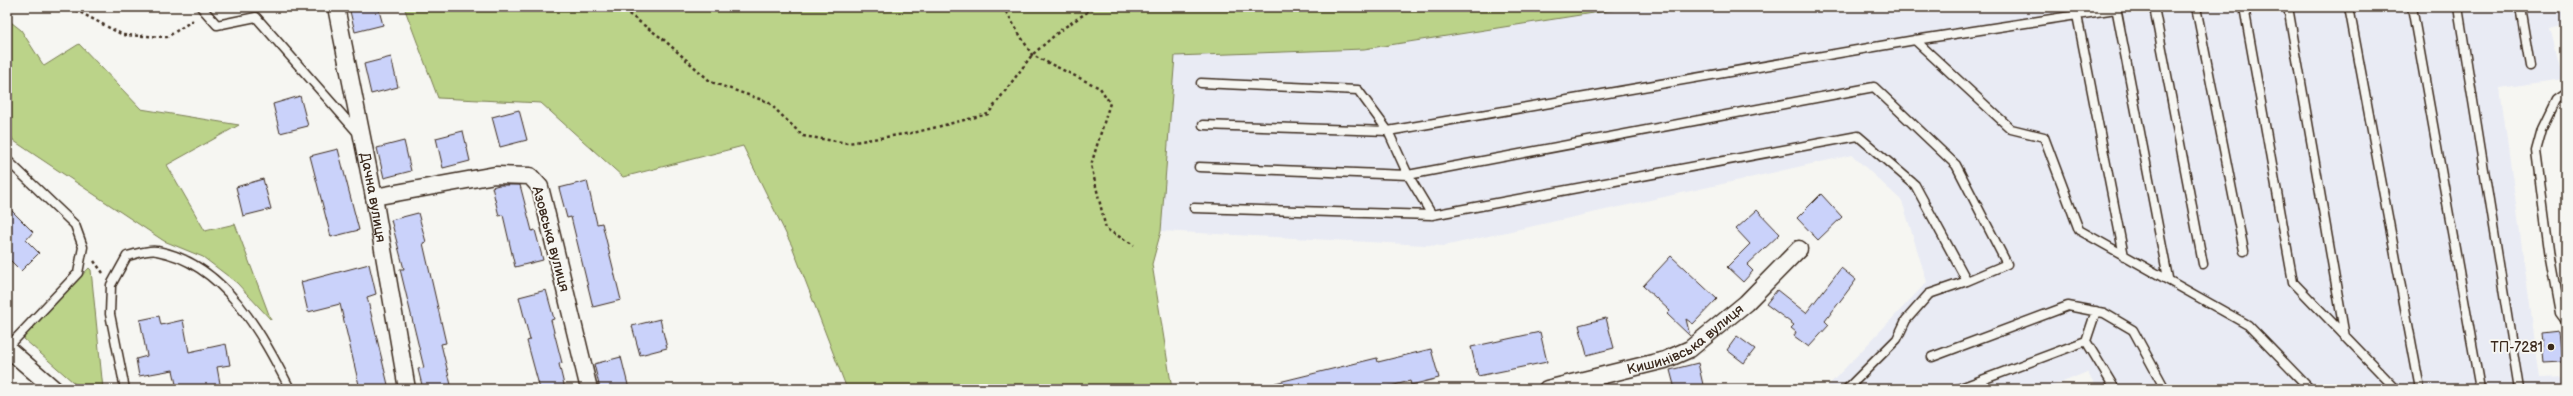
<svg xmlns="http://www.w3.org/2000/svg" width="2573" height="396" viewBox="0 0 2573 396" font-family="'Balsamiq Sans',sans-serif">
	<rect width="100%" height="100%" fill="#f6f6f2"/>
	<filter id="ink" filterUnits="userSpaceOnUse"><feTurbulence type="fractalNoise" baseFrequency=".025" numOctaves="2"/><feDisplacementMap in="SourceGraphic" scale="8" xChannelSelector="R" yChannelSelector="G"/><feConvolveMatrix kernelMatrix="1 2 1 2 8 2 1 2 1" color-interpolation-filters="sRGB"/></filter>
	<g filter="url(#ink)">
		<path fill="#e9ebf4" d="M1631,7H2566V24L2550,28L2563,79L2500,88L2540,378L2566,377V389H2098L2087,372L2046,389H1825L1927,282L1902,201L1852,155L1444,246L1161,231L1174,56L1364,49Z"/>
		<path fill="#bbd389" stroke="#7b7e54" d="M404,7H1631L1364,49L1175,56L1161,231L1152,264L1172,389H847L792,246L743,146L623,177L541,103L438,98Z
			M7,19L21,30L44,66L79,44L141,109L239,125L167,165L205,231L235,224L271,320L237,283L203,257L164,241L14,141L7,130Z
			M89,268L91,270L103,389H81L24,339L25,335Z"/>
		<path fill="#cad2fa" stroke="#3b2a1e" d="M349,7H378L383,25L355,32Z
			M391,57L398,87L371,94L364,64Z
			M300,96L308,126L280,133L273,104Z
			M519,110L527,140L500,147L492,117Z
			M463,131L470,161L443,168L436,138Z
			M404,141L411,171L384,178L377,148Z
			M338,149L359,230L331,237L310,156Z
			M263,179L271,209L243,216L236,187Z
			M587,181L597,224L602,223L621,300L593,307L571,217L567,218L559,188Z
			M499,185H520L532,231L535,230L543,260L515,267L503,215L499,216L492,187Z
			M1821,194L1842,217L1818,240L1797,218Z
			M7,206L33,232L26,240L39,253L21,271L7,257Z
			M1757,210L1780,234L1747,265L1753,271L1743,282L1727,267L1750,244L1736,229Z
			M418,213L426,242L423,243L446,343L441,344L452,389H423L418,369L424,368L400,269H404L391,220Z
			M1671,256L1717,299L1693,324L1686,319L1690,336L1667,314L1670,311L1643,286Z
			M369,264L376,294L367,297L389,389H360L340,304L308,312L301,282Z
			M1841,268L1856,280L1825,321L1829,325L1809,347L1794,336L1796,332L1791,328L1794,325L1766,304L1777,290L1806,313Z
			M546,290L554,319L551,320L562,363L559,364L565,389H540L527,341L530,340L519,297Z
			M159,316L161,325L183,320L189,352L226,344L230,365L217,367L221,389H177L173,370L139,376L136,359L147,356L140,320Z
			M1606,318L1614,348L1587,355L1579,325Z
			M660,319L667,348L640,355L632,326Z
			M2559,331L2562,362L2544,363L2541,333Z
			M1540,332L1547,362L1478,376L1471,347Z
			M1737,336L1755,349L1744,363L1727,350Z
			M1431,349L1439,378L1411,385L1410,381L1379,389H1276L1275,383L1377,358L1378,362Z
			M621,357L629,389H600L594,364Z
			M1698,363L1704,389H1675L1670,370Z"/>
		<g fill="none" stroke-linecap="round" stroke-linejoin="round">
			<defs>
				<path id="service" d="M201,7L217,25L256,17L358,133
					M2116,7L2168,278
					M2154,7L2203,264
					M2196,7L2244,251
					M2244,7L2293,282L2396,389
					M2288,7L2345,337
					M2349,7L2420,389
					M2412,7L2480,389
					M2458,7L2519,389
					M2520,7L2530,66
					M2077,15L2124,256
					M1915,40L2011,129L2044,137L2079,230L2248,325L2310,389
					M1201,83L1358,90L1388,131L1408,175L1432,215
					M2566,93L2556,100L2542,129L2536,151L2550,258L2560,313L2566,321
					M1203,125L1388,131L1915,40L2116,9
					M7,160L75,225L83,247L78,273L7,348
					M1194,208L1432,215L1858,136L1915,185L1967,281L2007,264L1956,165L1874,87L1408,175L1199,167
					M2086,341L2096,311
					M1932,357L2068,306L2104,313L2133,330L2165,389
					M125,389L110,314L111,285L127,256C136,254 149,249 157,251C224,263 262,334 290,389
					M1847,389L1897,339L1906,320L1929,294L1967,281
					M1958,389L2086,341L2115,389"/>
				<g id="minor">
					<path id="s1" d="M336,7L374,197L407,389"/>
					<path d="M374,197L495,175L530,176L540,187L546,211L589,389"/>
					<path d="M7,348L54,389"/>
					<path id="s2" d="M1547,389L1665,360L1690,349L1746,303L1799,249"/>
				</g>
			</defs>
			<use href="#service" stroke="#3b2a1e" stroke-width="11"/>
			<use href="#minor" stroke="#3b2a1e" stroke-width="19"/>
			<path stroke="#3b2a1e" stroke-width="2.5" stroke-dasharray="3 3" stroke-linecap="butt" d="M70,7L123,35L167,37L195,19
				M619,7L663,39L711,82L768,102L803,136L848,143L917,132L988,114L1032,55L1062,29L1095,7
				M1003,7L1032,55L1100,88L1110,103L1091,165L1106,229L1134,245
				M94,261L103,273"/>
			<use href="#service" stroke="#f6f6f2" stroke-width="8"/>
			<use href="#minor" stroke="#f6f6f2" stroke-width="16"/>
		</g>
	</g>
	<circle fill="#3b2a1e" stroke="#f6f6f2" stroke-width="1.5" cx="2551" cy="347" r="4"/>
	<g text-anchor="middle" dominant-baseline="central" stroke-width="4" stroke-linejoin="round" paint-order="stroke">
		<g font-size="14" fill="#3b2a1e" stroke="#f6f6f2">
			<text stroke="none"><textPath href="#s1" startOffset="194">Дачна вулиця</textPath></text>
			<text transform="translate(551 239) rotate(75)">Азовська вулиця</text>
			<text stroke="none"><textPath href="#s2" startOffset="149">Кишинівська вулиця</textPath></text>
		</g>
		<g font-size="14" fill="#3b2a1e" stroke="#f6f6f2" text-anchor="end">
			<text x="2543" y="347">ТП-7281</text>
		</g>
	</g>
	<rect width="2573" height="396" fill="none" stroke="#f6f6f2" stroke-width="24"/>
	<rect x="12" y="12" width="2549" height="372" fill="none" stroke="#3b2a1e" stroke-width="1.5" filter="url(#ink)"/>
</svg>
